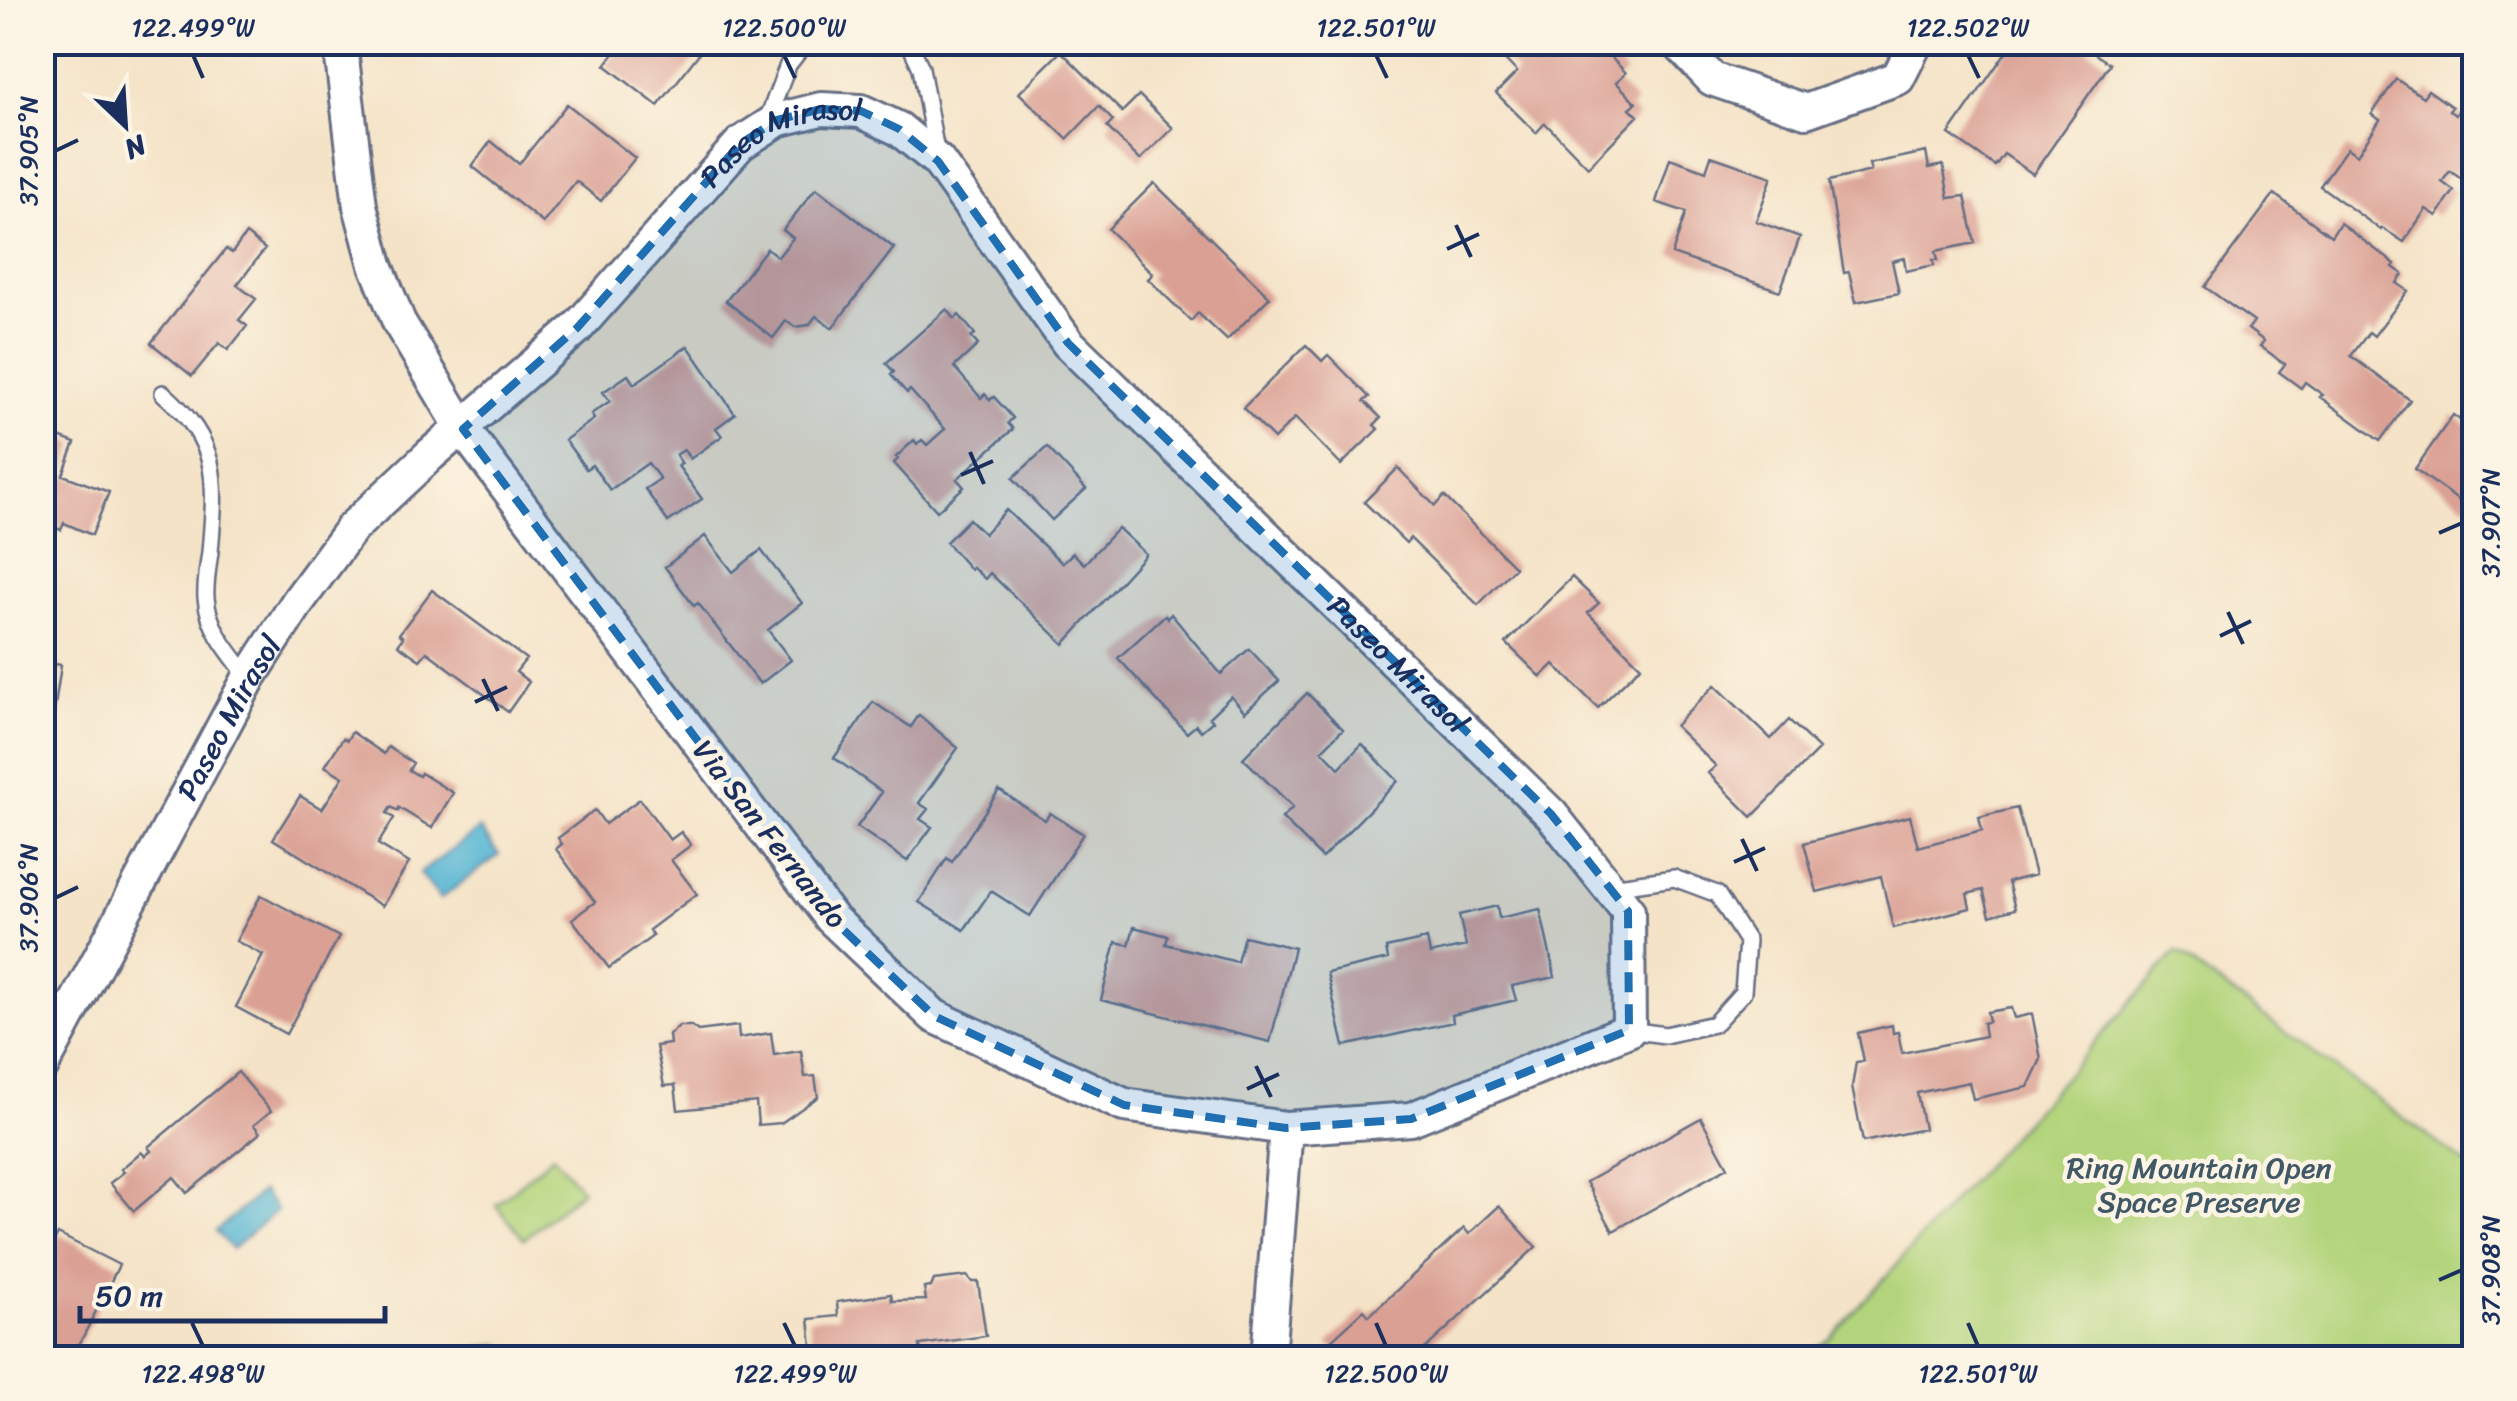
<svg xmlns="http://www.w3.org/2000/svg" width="2517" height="1401" viewBox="0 0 2517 1401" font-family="Sriracha,sans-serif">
	<rect width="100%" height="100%" fill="#fcf5e5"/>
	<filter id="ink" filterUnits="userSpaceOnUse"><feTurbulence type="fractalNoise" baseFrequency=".01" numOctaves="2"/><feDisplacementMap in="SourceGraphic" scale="20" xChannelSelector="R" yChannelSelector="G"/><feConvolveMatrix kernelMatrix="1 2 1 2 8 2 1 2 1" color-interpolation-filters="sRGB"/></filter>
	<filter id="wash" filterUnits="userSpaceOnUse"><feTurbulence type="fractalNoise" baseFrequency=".0048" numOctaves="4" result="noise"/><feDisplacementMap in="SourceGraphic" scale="40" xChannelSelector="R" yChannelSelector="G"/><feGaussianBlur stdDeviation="2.25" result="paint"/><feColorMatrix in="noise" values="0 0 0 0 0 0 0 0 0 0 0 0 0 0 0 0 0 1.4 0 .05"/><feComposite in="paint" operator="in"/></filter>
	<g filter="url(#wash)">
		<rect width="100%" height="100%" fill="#f4e3c7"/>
		<path fill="#b3d47c" stroke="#67826d" stroke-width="2.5" d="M2176,952L2474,1170V1358H1801L1830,1339Z
			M553,1155L582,1190L524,1239L496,1205Z
			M500,1344L503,1358H433Z"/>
		<path fill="#54b5d3" stroke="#387298" stroke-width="2.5" d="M480,829L499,855L440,899L420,873Z
			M262,1191L277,1210L232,1249L216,1231Z"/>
		<g id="blocks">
			<path fill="#daa094" d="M426,42H450V45L427,48Z
				M623,42H708L658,106L605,65Z
				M1488,42H1596L1626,73L1616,82L1636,103L1630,108L1638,116L1588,167L1545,123L1536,133L1496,93L1517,72Z
				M2013,42H2088L2085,47L2110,64L2033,174L2004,154L1995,166L1949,134Z
				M1061,51L1122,112L1139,95L1173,128L1140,160L1107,127L1113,121L1099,106L1067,139L1019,93Z
				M2396,79L2423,97L2428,90L2452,107L2449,111L2456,115L2458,111L2474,123V188L2450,171L2442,182L2454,191L2437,216L2426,209L2404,242L2382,228L2381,230L2320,186L2347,148L2357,155L2380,120L2372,114Z
				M567,104L635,158L601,201L576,181L543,223L472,166L491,141L519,164Z
				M1926,152L1929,168L1943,165L1949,198L1965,196L1975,243L1936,251L1938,260H1933L1934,265L1906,271L1904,258L1892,261L1899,293L1856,302L1849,272L1844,273L1829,181L1871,171L1869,164Z
				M1711,156L1772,177L1756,221L1800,237L1780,291L1672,254L1686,212L1656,202L1670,158L1706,171Z
				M1154,183L1270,297L1227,340L1198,313L1191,321L1148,279L1153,274L1108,229Z
				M816,188L894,248L832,328L816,316L809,325L795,327L786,321L773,338L726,301L767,248L778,257L793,238L783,230Z
				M2274,194L2331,236L2340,223L2395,264L2393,267L2403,274L2397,283L2408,291L2374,336L2369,332L2351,356L2410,400L2380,441L2320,397L2323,395L2305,382L2301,388L2279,372L2285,364L2260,346L2264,341L2248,329L2254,322L2205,287Z
				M246,234L265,249L237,285L256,299L239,320L247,326L228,350L219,343L192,376L151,343L226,249L232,253Z
				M947,309L955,319L959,315L975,334L971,337L978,345L954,367L981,398L985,394L990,400L994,397L1013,418L1008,423L1013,429L957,479L964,487L937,511L894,463L898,459L896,457L914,440L917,444L922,440L927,445L945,429L910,390L907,393L891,375L894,372L886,363Z
				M1306,345L1322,361L1328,355L1369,397L1364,401L1381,418L1374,425L1378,429L1341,465L1295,418L1274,439L1243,408Z
				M688,346L735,414L716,428L722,436L690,459L684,450L676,455L682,464L678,466L702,499L668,522L645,489L660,479L648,463L610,490L592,465L586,469L565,440L594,419L591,414L610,401L603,392L628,375L634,384Z
				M2453,415L2474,430V495L2466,506L2415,469Z
				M42,431L75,443L63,475L109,492L92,535L64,523L61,530L42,523Z
				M1047,447L1086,489L1052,520L1013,478Z
				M1398,468L1435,506L1444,496L1515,567L1478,605L1410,538L1406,543L1364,502Z
				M1006,510L1062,563L1073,553L1084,564L1118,528L1146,554L1064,644L990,573L985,579L972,567L970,569L946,542L969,519L984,534Z
				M705,536L733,572L761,550L802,603L768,630L791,660L760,684L698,603L694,606L665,567Z
				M1572,577L1599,603L1588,613L1641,666L1598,708L1554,664L1541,677L1506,643Z
				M432,590L526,659L516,672L529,682L508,712L427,652L420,660L398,645L403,637L399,634Z
				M1171,614L1221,674L1249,649L1279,681L1245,712L1231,696L1209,717L1213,721L1201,731L1196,725L1187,733L1118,658L1165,615L1168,618Z
				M42,638L51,640L49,663L61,665L53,720L42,719Z
				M1715,685L1771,739L1789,720L1819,749L1752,817L1708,773L1716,766L1675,726Z
				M1307,693L1343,729L1322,750L1339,768L1362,744L1398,781L1322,858L1282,818L1293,807L1243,758Z
				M873,702L911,727L919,715L958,748L919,803L928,809L920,819L932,827L907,861L857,827L882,792L834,758Z
				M352,732L384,754L388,747L413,763L409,770L419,776L421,773L453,793L432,828L399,808L398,811L391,807L387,813L394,818L378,844L409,863L382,906L273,839L300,796L322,809L343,777L325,766L343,738L347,740Z
				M999,790L1045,820L1050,813L1083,834L1030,916L991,891L964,930L919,902L947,858L952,862Z
				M640,799L670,840L681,832L691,845L671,860L697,894L649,930L653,936L609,968L572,919L595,902L556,849L562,844L558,838L595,810L605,824Z
				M2017,808L2035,875L2008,882L2015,909L1990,916L1983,890L1967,894L1970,908L1893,928L1881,876L1817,892L1804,843L1910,816L1918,847L1982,830L1979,817Z
				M261,895L339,937L286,1034L236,1007L263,955L236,941Z
				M1497,906L1499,918L1540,909L1555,977L1512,986L1516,1000L1452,1015L1453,1022L1344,1046L1327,973L1388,959L1386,948L1427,939L1430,954L1466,946L1459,915Z
				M1134,927L1168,936L1166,944L1237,962L1244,936L1294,948L1270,1042L1101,1000L1116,942L1129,945Z
				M2011,1008L2014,1018L2032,1014L2041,1059L2028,1087L1973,1099L1969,1082L1917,1093L1924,1129L1863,1142L1852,1087L1856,1062L1864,1061L1858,1033L1892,1025L1893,1033L1898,1032L1902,1053L1985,1036L1983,1023L1989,1021L1987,1012Z
				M679,1026H691L698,1031L738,1026L739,1038L771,1033L774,1055L801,1051L805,1077L815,1076L818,1097L781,1123L758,1125L756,1102L678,1110L675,1085L664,1086L656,1046L670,1044L669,1035Z
				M238,1072L271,1111L254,1125L260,1133L187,1193L174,1177L134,1211L110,1183L124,1172L121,1169L141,1152L145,1156L151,1151L148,1147Z
				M1701,1118L1728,1167L1613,1231L1586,1182Z
				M1499,1206L1536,1247L1415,1358H1342L1328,1343L1364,1310L1369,1316L1464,1228L1469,1234Z
				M58,1234L119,1265L73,1357L63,1353L60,1358H42V1265Z
				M967,1276L972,1282H978L986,1336L920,1345L921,1358H798L796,1348L812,1346L809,1319L838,1316L837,1302L891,1294L892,1301L926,1300L924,1288L931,1287L934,1280Z"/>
		</g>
	</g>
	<g filter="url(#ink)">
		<use href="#blocks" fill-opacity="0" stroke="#676e83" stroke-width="2.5"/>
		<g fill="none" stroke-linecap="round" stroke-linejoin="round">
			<defs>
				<path id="lane" d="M909,42L921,68L937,157
					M766,123L788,65L806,42
					M163,393C221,444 216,480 210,552C208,567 205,584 206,598C209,631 230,653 249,678
					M1611,887L1674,878L1717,894L1747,941L1743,992L1714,1024L1665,1035L1629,1030"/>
				<g id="street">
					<path d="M1677,42L1712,79L1806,111L1898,78L1916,42"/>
					<path id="s1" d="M42,1066L249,678L299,600L352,528L430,455L577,328L740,144L777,120L821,109L861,111L899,129L938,161L1068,343L1551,814L1628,911L1629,1030L1411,1119L1286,1128L1124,1105L934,1016L831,918L463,429L399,322L376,265L360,206L340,42"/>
					<path d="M1268,1358L1286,1128"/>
				</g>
			</defs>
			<use href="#lane" stroke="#676e83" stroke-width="20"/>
			<use href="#street" stroke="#676e83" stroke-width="38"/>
			<use href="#lane" stroke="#fff" stroke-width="15"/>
			<use href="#street" stroke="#fff" stroke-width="32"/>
		</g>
	</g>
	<path fill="#1f6fb2" fill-opacity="0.2" stroke="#1f6fb2" stroke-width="8" stroke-dasharray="20 12" stroke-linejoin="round" d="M821,109L861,111L899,129L938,161L1068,343L1551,814L1628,911L1629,1030L1411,1119L1286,1128L1124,1105L934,1016L831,918L463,429L577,328L740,144L777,120Z"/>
	<path fill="none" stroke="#1b2f5e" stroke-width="4" d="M193,55L203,78M784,55L795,78M1376,55L1387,78M1968,55L1979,78M55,151L78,140M1456,225L1471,257M1447,249L1479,234M970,452L984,484M961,475L993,461M2439,533L2462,523M2228,612L2243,644M2220,636L2251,621M483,679L498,711M475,702L507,687M1742,839L1757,871M1734,862L1765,848M55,898L78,887M1256,1066L1271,1097M1247,1089L1279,1074M2439,1280L2462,1270M192,1323L203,1346M784,1323L795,1346M1376,1323L1386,1346M1968,1323L1978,1346"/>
	<g text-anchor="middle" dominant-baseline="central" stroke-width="9" stroke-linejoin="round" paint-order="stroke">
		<g font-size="30" fill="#1b2f5e" stroke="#fcf5e5">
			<text stroke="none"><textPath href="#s1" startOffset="1208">Paseo Mirasol</textPath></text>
			<text stroke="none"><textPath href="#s1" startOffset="2075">Paseo Mirasol</textPath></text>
			<text stroke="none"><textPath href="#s1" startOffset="395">Paseo Mirasol</textPath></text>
			<text transform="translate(770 834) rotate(52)">Via San Fernando</text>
		</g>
		<g font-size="30" fill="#415866" stroke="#fcf5e5">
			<text x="2199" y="1168">Ring Mountain Open<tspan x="2199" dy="34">Space Preserve</tspan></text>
		</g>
	</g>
	<rect width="2517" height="1401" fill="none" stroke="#fcf5e5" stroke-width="110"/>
	<g transform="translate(125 125) rotate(155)" stroke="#fcf5e5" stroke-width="8" paint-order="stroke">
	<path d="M0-8L18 38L0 25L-18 38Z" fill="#1b2f5e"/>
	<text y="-15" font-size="28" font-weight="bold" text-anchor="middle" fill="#1b2f5e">N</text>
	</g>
	<path d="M80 1306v15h305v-15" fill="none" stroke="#1b2f5e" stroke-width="5"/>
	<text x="95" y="1306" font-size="30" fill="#1b2f5e" stroke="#fcf5e5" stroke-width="8" paint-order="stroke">50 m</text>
	<rect x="55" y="55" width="2407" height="1291" fill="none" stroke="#1b2f5e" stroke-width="4"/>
	<g font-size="25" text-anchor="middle" fill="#1b2f5e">
		<text x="193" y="36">122.499°W</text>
		<text x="784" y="36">122.500°W</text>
		<text x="1376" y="36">122.501°W</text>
		<text x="1968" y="36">122.502°W</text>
		<text transform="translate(28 151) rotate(-90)" y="9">37.905°N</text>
		<text transform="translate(2490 523) rotate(-90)" y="9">37.907°N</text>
		<text transform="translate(28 898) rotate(-90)" y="9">37.906°N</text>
		<text transform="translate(2490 1270) rotate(-90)" y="9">37.908°N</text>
		<text x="203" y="1382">122.498°W</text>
		<text x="795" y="1382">122.499°W</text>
		<text x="1386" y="1382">122.500°W</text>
		<text x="1978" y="1382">122.501°W</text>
	</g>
</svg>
